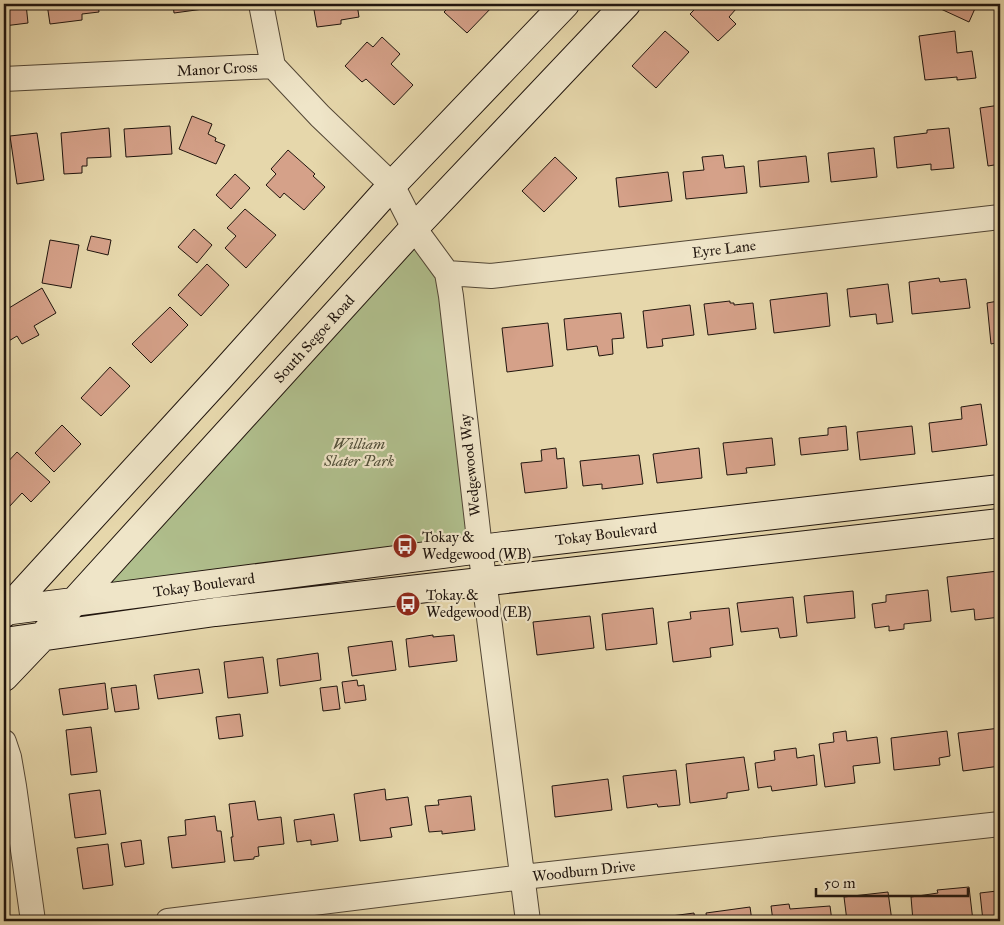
<svg xmlns="http://www.w3.org/2000/svg" width="1004" height="925" viewBox="0 0 1004 925" font-family="'IM FELL Great Primer',serif">
	<rect width="100%" height="100%" fill="#e6d7ab"/>
	<filter id="stains"><feTurbulence type="fractalNoise" baseFrequency=".004" numOctaves="4"/><feColorMatrix values="0 0 0 0 .2 0 0 0 0 .09 0 0 0 0 .02 0 0 0 .5 -.17"/></filter>
	<radialGradient id="worn" r=".72"><stop offset=".6" stop-color="#630" stop-opacity="0"/><stop offset="1" stop-color="#630" stop-opacity=".3"/></radialGradient>
	<path fill="#b0bf8d" stroke="#686a4e" d="M414,228L447,273L480,548L74,602Z"/>
	<path fill="#d5a189" stroke="#20150e" d="M4,4H26L28,23L4,26Z
		M47,4H98L99,12L82,14V20L50,24Z
		M112,4H139L112,7Z
		M173,4H218V7L174,13Z
		M313,4H357L359,17L341,20V24L317,27Z
		M452,4H495L467,33L444,12Z
		M700,4H731L736,9L729,17L736,24L718,41L690,14Z
		M930,4H977L969,22Z
		M665,31L689,52L656,88L632,66Z
		M955,31L957,53L972,51L976,78L957,80V77L925,80L919,36Z
		M382,37L400,54L391,64L413,85L394,105L366,79L362,82L345,66L367,42L373,47Z
		M1000,105V164L988,166L980,108Z
		M192,116L212,124L208,134L216,138L215,141L225,145L216,164L179,149Z
		M170,126L172,154L126,157L124,129Z
		M109,128L111,157L87,158V166H82V173L64,174L61,133Z
		M949,128L954,168L931,170V164L897,168L894,137L927,133V130Z
		M37,133L44,180L17,184L10,136Z
		M874,148L877,177L831,182L828,153Z
		M288,150L315,174L313,176L325,187L304,210L284,193L280,198L266,185L276,174L271,169Z
		M723,155L725,168L744,166L747,193L686,199L683,172L704,170L702,157Z
		M806,156L809,182L760,187L758,161Z
		M555,157L577,178L544,212L522,191Z
		M668,172L672,201L619,207L616,178Z
		M235,174L250,188L231,209L216,195Z
		M245,209L276,235L246,268L225,248L236,236L227,228Z
		M194,229L212,245L197,263L178,247Z
		M91,236L111,240L108,255L87,250Z
		M50,240L79,245L71,288L42,283Z
		M207,264L229,285L201,316L178,295Z
		M1000,272V342L991,344L987,303L998,301L995,273Z
		M939,278L940,282L966,279L970,308L912,314L909,282Z
		M888,284L893,322L877,324L876,314L850,317L847,289Z
		M42,288L56,313L34,326L39,335L22,344L17,336L7,342L4,336V311Z
		M827,293L830,326L774,333L770,300Z
		M730,301V303H734V305L753,303L756,329L708,335L704,304Z
		M690,305L694,335L662,339L663,346L647,348L643,311Z
		M170,307L188,325L151,363L132,344Z
		M621,313L624,338L612,339L613,354L599,356L597,346L567,350L564,319Z
		M548,323L553,366L507,372L502,328Z
		M110,367L130,386L101,416L81,398Z
		M981,404L987,445L932,452L929,423L962,419L961,407Z
		M1000,421V444L997,445L995,422Z
		M62,425L81,444L54,472L35,453Z
		M846,426L848,450L801,455L799,438L828,435V428Z
		M912,426L915,454L860,460L857,432Z
		M772,438L775,465L746,468L747,473L727,475L723,443Z
		M556,448L557,459L564,458L567,488L525,493L521,463L542,461L541,450Z
		M699,448L702,478L657,483L653,454Z
		M17,452L50,482L31,502L22,493L9,507L4,502V466Z
		M639,455L643,484L602,489V484L583,486L580,461Z
		M998,571L1000,588V617L975,620L974,609L951,612L947,577Z
		M928,590L931,621L904,624V629L889,631V626L875,628L872,604L886,602V595Z
		M853,591L855,618L807,623L804,596Z
		M793,597L797,636L780,638L778,628L741,632L737,603Z
		M653,608L657,644L606,650L602,614Z
		M729,608L733,645L710,648L711,657L673,662L668,622L691,619L690,612Z
		M590,616L594,648L537,655L533,622Z
		M433,635V637L454,635L457,661L409,667L406,639Z
		M392,641L396,670L352,676L348,647Z
		M318,653L321,680L280,686L277,659Z
		M263,657L268,693L228,698L224,662Z
		M199,669L203,693L158,699L154,675Z
		M357,680L358,686L364,685L366,700L345,703L342,682Z
		M105,683L108,709L63,715L59,689Z
		M136,685L139,709L115,712L111,688Z
		M337,686L340,709L323,711L320,688Z
		M240,714L243,736L219,739L216,717Z
		M91,727L97,772L71,775L66,730Z
		M1000,728V766L963,771L958,733Z
		M846,731L847,741L877,737L880,763L853,766L855,783L825,787L819,744L834,742L833,733Z
		M947,731L950,756L939,758L940,765L894,770L891,738Z
		M796,748L797,758L814,755L817,785L772,791L771,786L758,788L755,763L775,760L774,751Z
		M744,757L749,790L727,793V798L690,803L686,764Z
		M676,770L680,805L658,807L657,804L627,808L623,776Z
		M608,779L612,810L555,817L552,786Z
		M385,789L386,800L408,797L412,825L390,828L392,837L360,841L354,794Z
		M100,790L106,834L75,838L69,794Z
		M471,796L475,830L442,834V831L429,832L425,806L439,805L438,800Z
		M255,801L258,820L281,817L284,844L258,847L259,856L254,857V859L234,861L231,837H233L229,804Z
		M334,814L338,841L311,845V840L297,842L294,820Z
		M215,816L217,831H221L225,862L172,868L168,837L186,835L185,820Z
		M141,840L144,864L125,867L121,843Z
		M108,844L113,885L83,889L77,848Z
		M969,887L973,921H913L911,897L938,893L937,890Z
		M1000,888V921H983L980,893L997,891V889Z
		M888,892L892,921H847L844,897Z
		M789,904L790,909L830,906L832,921H773L771,906Z
		M750,907L752,921H707L706,913Z
		M694,913L695,921H650L656,920V918Z"/>
	<g fill="none" stroke-linecap="round" stroke-linejoin="round">
		<defs>
			<path id="street" d="M261,4L273,66
				M4,79L273,66L320,116L392,185L414,228L447,273L451,296L480,548L528,921
				M447,273L491,276L1000,217
				M4,742L9,757L14,786L33,921
				M168,921L523,877L1000,824"/>
			<path id="secondary" d="M4,611L504,546L1000,489
				M4,613L219,378L392,185L565,4
				M4,642L215,612L1000,523
				M4,677L44,635L414,228L626,4"/>
		</defs>
		<use href="#street" stroke="#524635" stroke-width="26"/>
		<use href="#secondary" stroke="#20150e" stroke-width="30"/>
		<use href="#street" stroke="#efe5c8" stroke-width="24"/>
		<use href="#secondary" stroke="#efe5c8" stroke-width="28"/>
	</g>
	<defs>
		<symbol id="bus-disc" viewBox="-11 -11 22 22"><circle r="9.5" fill="#8f2418" stroke="#efe5c8"/><path d="M-5-6H5V4H4V6H2V4H-2V6H-4V4H-5ZM-3.5-4V0h7V-4ZM-3.5 1.2v1.5H-2V1.2ZM2 1.2v1.5H3.5V1.2Z" fill="#fff"/></symbol>
	</defs>
	<g fill-rule="evenodd">
		<use href="#bus-disc" x="391" y="532" width="28" height="28"/>
		<use href="#bus-disc" x="394" y="590" width="28" height="28"/>
	</g>
	<g text-anchor="middle" dominant-baseline="central" stroke-width="4.5" stroke-linejoin="round" paint-order="stroke">
		<g font-size="15" fill="#20150e" stroke="#efe5c8">
			<text transform="translate(217 69) rotate(-3)">Manor Cross</text>
			<text transform="translate(724 249) rotate(-7)">Eyre Lane</text>
			<text transform="translate(314 339) rotate(-48)">South Segoe Road</text>
			<text transform="translate(470 465) rotate(-96)">Wedgewood Way</text>
			<text transform="translate(606 534) rotate(-7)">Tokay Boulevard</text>
			<text transform="translate(204 585) rotate(-8)">Tokay Boulevard</text>
			<text transform="translate(584 871) rotate(-6)">Woodburn Drive</text>
		</g>
		<g font-size="15" font-style="italic" fill="#52503a" stroke="#efe5c8">
			<text x="359" y="444">William<tspan x="359" dy="17">Slater Park</tspan></text>
		</g>
		<g font-size="15" fill="#20150e" stroke="#efe5c8" text-anchor="start">
			<text x="422" y="537">Tokay &amp;<tspan x="422" dy="17">Wedgewood (WB)</tspan></text>
			<text x="426" y="595">Tokay &amp;<tspan x="426" dy="17">Wedgewood (EB)</tspan></text>
		</g>
	</g>
	<rect width="1004" height="925" fill="none" stroke="#e6d7ab" stroke-width="20"/>
	<rect x="5" y="5" width="994" height="915" fill="none" stroke="#20150e" stroke-width="2.5"/>
	<rect x="10" y="10" width="984" height="905" fill="none" stroke="#20150e"/>
	<path d="M816 888v8h152v-8" fill="none" stroke="#20150e" stroke-width="2.5"/>
	<text x="824" y="888" font-size="15" fill="#20150e" stroke="#efe5c8" stroke-width="4" paint-order="stroke">50 m</text>
	<rect width="100%" height="100%" filter="url(#stains)"/>
	<rect width="100%" height="100%" fill="url(#worn)"/>
</svg>
